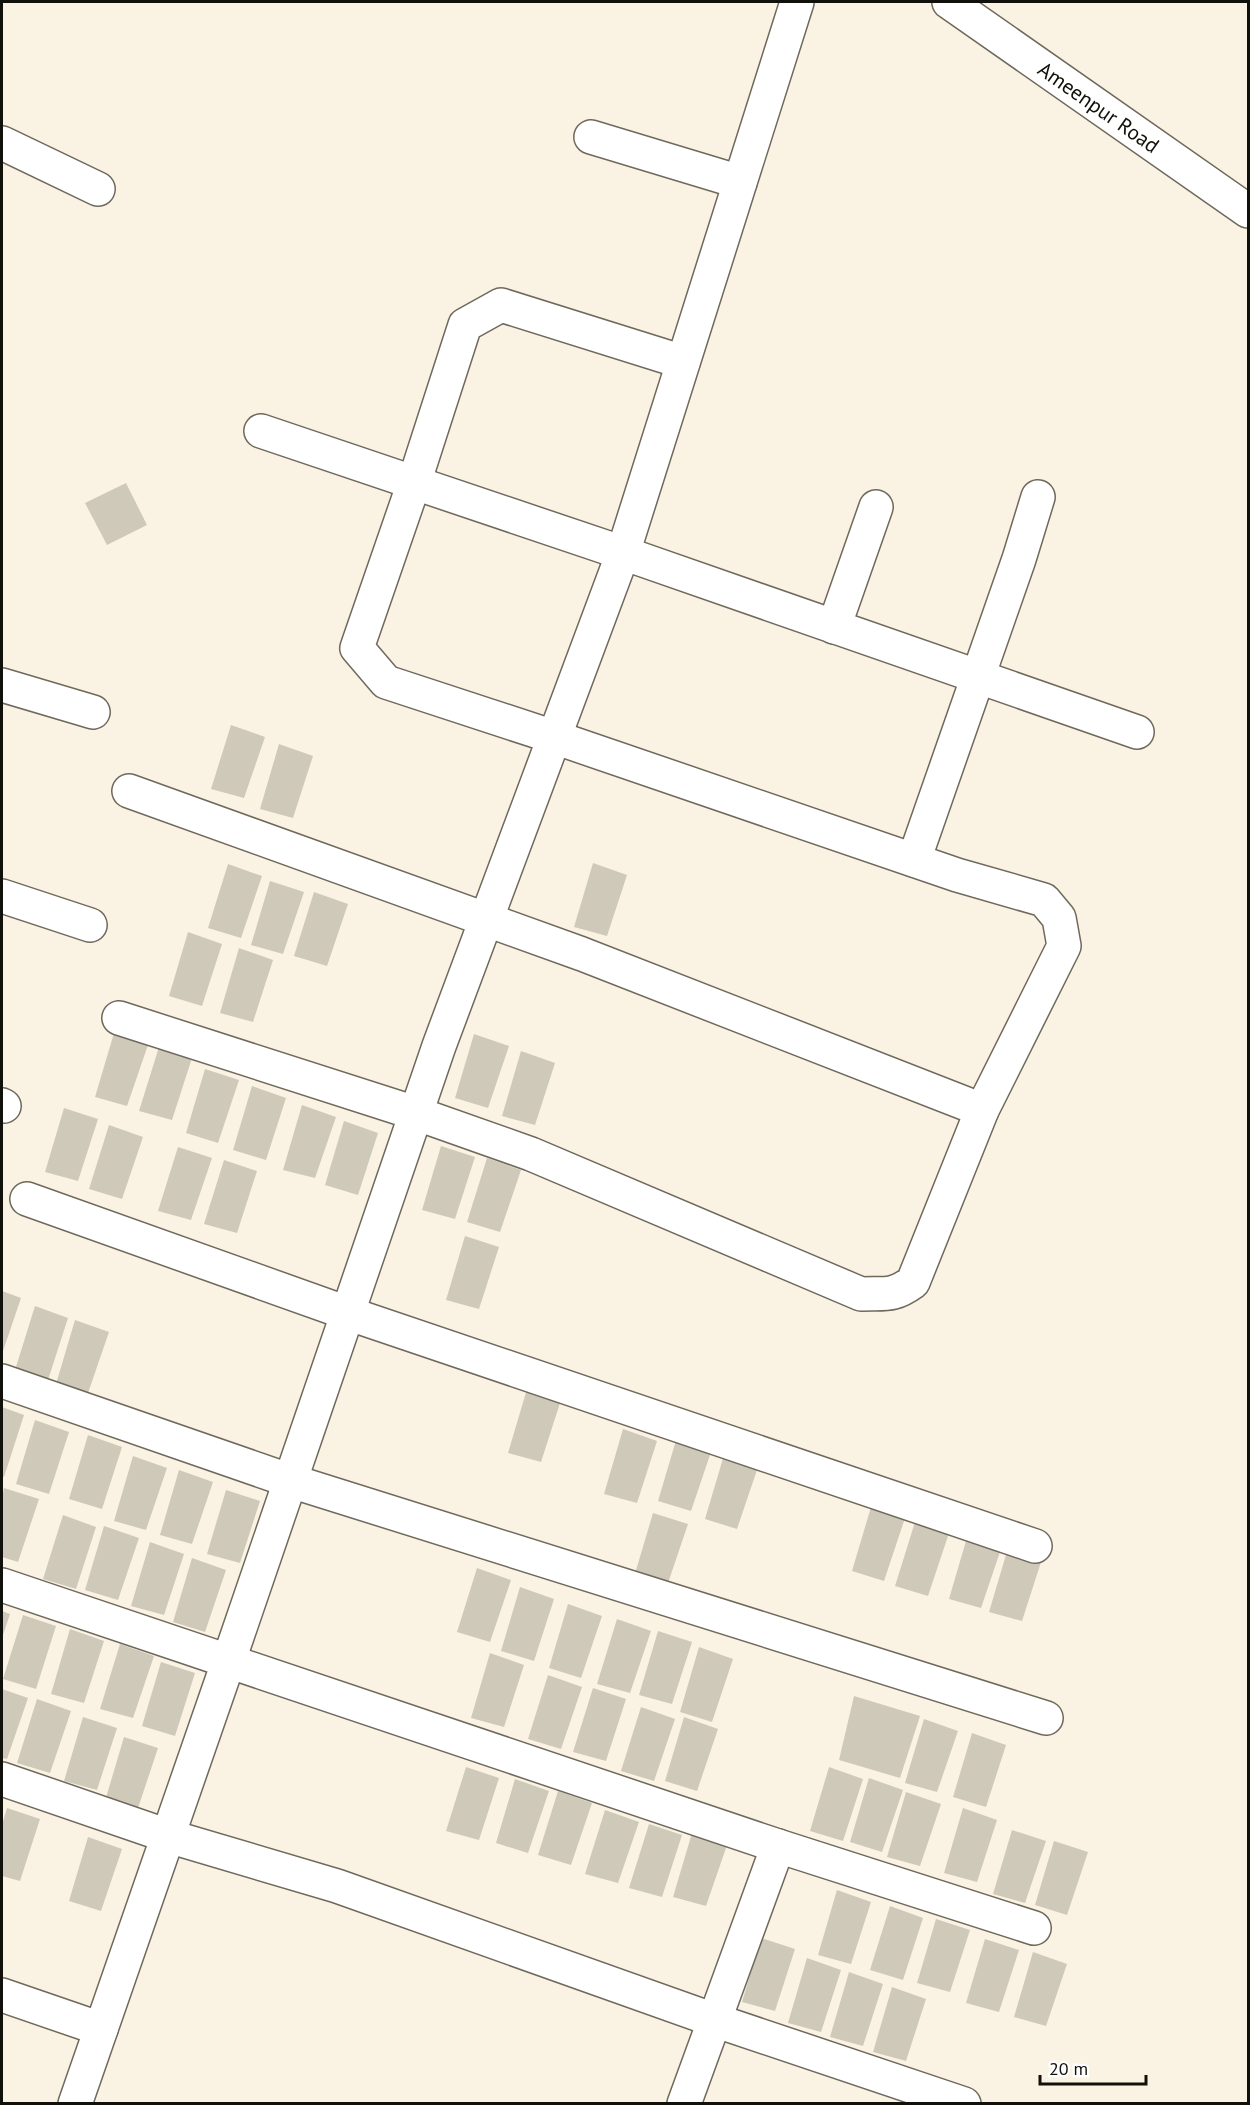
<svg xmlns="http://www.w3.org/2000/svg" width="1250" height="2105" viewBox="0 0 1250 2105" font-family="'PT Sans',sans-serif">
	<rect width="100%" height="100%" fill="#faf3e4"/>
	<path fill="#cfc9ba" d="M126,483L147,525L107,545L85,503Z
		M231,725L265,737L244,798L211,789Z
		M279,744L313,756L293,818L260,809Z
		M593,863L627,875L607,936L574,927Z
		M228,864L262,876L241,938L208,928Z
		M270,881L304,892L283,954L251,945Z
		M314,892L348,904L327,966L294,956Z
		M188,932L222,944L202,1006L169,996Z
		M239,948L273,960L253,1022L220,1013Z
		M114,1033L148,1045L127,1106L95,1097Z
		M474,1034L509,1046L488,1108L455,1098Z
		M159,1047L192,1058L172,1120L139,1111Z
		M521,1051L555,1063L535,1125L502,1116Z
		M205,1069L239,1080L218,1143L186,1133Z
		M252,1086L286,1098L266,1160L233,1150Z
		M302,1105L336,1117L315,1178L283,1170Z
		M64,1108L98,1119L78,1181L45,1172Z
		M344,1121L378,1133L358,1195L325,1185Z
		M109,1125L143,1137L122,1199L89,1189Z
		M441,1146L475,1157L455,1219L422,1210Z
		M178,1147L212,1158L191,1220L158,1211Z
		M487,1158L521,1170L500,1232L467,1222Z
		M224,1160L257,1171L237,1233L204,1224Z
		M465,1236L499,1247L479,1309L446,1300Z
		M2,1291L21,1298L2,1354Z
		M35,1306L68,1318L48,1380L15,1370Z
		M75,1320L109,1332L88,1393L56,1384Z
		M527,1389L561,1400L541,1462L508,1453Z
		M2,1407L24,1415L4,1477L2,1476Z
		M35,1420L69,1432L49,1494L16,1484Z
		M623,1429L657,1441L637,1503L604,1494Z
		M88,1435L122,1447L102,1509L69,1499Z
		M677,1437L712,1449L691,1511L658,1501Z
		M724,1455L758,1467L737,1529L705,1519Z
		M133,1456L167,1468L146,1530L114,1521Z
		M179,1470L213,1482L192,1544L160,1535Z
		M4,1488L39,1499L18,1562L2,1557V1498Z
		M226,1490L260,1501L240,1563L207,1554Z
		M871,1507L905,1518L884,1581L852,1571Z
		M653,1513L688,1524L667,1586L634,1577Z
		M63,1515L96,1527L76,1589L43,1579Z
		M915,1522L949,1533L928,1596L895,1586Z
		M104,1526L139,1538L118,1600L85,1590Z
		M968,1534L1002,1546L981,1608L949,1599Z
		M150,1542L184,1554L164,1615L131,1606Z
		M1008,1548L1042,1559L1022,1621L989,1612Z
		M192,1558L226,1570L205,1632L173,1622Z
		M477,1568L511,1580L490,1642L457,1632Z
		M520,1587L554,1599L534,1661L501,1651Z
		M568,1604L602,1616L581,1678L549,1668Z
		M2,1611L10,1614L2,1638Z
		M23,1615L56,1626L36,1689L3,1679Z
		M617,1619L651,1631L630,1693L597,1684Z
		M70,1629L104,1641L84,1703L51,1694Z
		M658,1631L692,1642L672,1704L639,1695Z
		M120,1644L154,1656L133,1718L100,1709Z
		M699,1647L733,1659L712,1722L680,1712Z
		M490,1653L524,1665L504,1727L471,1718Z
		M161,1662L195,1673L175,1736L142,1726Z
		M548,1675L582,1687L561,1749L528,1739Z
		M593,1688L626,1699L606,1761L573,1752Z
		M2,1689L28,1698L7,1759L2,1758Z
		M854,1696L920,1716L900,1778L839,1760Z
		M37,1699L71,1711L50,1773L17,1763Z
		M641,1707L675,1719L654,1781L621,1771Z
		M83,1717L117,1728L97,1790L64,1781Z
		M684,1717L718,1729L697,1791L665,1781Z
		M924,1719L958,1731L937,1792L905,1783Z
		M972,1733L1006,1745L986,1807L953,1797Z
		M124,1737L158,1748L137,1811L105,1801Z
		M466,1767L499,1778L479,1840L446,1831Z
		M829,1767L863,1779L843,1841L810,1831Z
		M869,1778L903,1790L882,1852L850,1842Z
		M515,1779L549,1791L528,1853L496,1843Z
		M558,1791L592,1803L571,1865L538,1855Z
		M906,1792L941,1804L920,1866L887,1857Z
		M7,1808L40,1819L20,1881L2,1876V1825Z
		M963,1808L997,1820L977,1882L944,1873Z
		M605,1810L639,1822L618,1883L585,1874Z
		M649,1824L682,1835L662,1897L629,1888Z
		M1012,1830L1046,1841L1025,1903L993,1894Z
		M692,1833L727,1845L706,1906L673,1897Z
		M88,1837L122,1849L101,1911L69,1901Z
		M1054,1841L1088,1852L1067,1915L1035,1905Z
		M837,1890L871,1902L851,1964L818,1955Z
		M890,1906L923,1918L903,1980L870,1970Z
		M936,1919L970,1930L950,1992L917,1983Z
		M761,1938L795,1949L775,2011L742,2002Z
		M985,1939L1019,1950L999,2012L966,2003Z
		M1033,1952L1067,1964L1046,2026L1014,2017Z
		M807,1958L841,1970L821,2032L788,2023Z
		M849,1972L883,1984L863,2046L830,2037Z
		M892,1987L926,1999L906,2061L873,2052Z"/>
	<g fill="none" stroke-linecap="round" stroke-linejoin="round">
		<defs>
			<g id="minor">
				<path id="s1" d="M949,2L1248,211"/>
				<path d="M591,137L740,182"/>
				<path d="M2,143L98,189"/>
				<path d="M261,431L623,553L1137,732"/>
				<path d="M834,627L876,507"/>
				<path d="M2,685L93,712"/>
				<path d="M129,791L582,954L982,1110"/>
				<path d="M914,860L1019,559L1038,497"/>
				<path d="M2,896L90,925"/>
				<path d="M119,1018L415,1113L531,1154L861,1294C886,1293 892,1297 913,1282L982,1110L1064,946L1059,918L1044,900L957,875L554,737L386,682L357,648L414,483L465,325L501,305L683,362"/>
				<path d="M2,1105L4,1106"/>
				<path d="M27,1199L347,1313L1035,1546"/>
				<path d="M2,1381L291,1481L1046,1718"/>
				<path d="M2,1585L778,1846L1034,1928"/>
				<path d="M2,1779L168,1836L337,1886L714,2020L964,2104"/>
				<path d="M2,1995L101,2029"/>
				<path d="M75,2104L229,1660L439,1046L623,553L797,2"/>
				<path d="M684,2104L778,1846"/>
			</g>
		</defs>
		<use href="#minor" stroke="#6f695c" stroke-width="36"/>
		<use href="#minor" stroke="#fff" stroke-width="33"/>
	</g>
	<g text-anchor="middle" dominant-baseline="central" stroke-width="5" stroke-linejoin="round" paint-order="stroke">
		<g font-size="21" fill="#12100b" stroke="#fff">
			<text stroke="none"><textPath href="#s1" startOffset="183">Ameenpur Road</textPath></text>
		</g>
	</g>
	<rect width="1250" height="2105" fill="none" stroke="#12100b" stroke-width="6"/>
	<path d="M1040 2075v9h106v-9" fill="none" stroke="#12100b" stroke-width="3"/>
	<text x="1049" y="2075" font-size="18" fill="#12100b" stroke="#ffffff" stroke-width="4.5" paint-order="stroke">20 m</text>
</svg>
